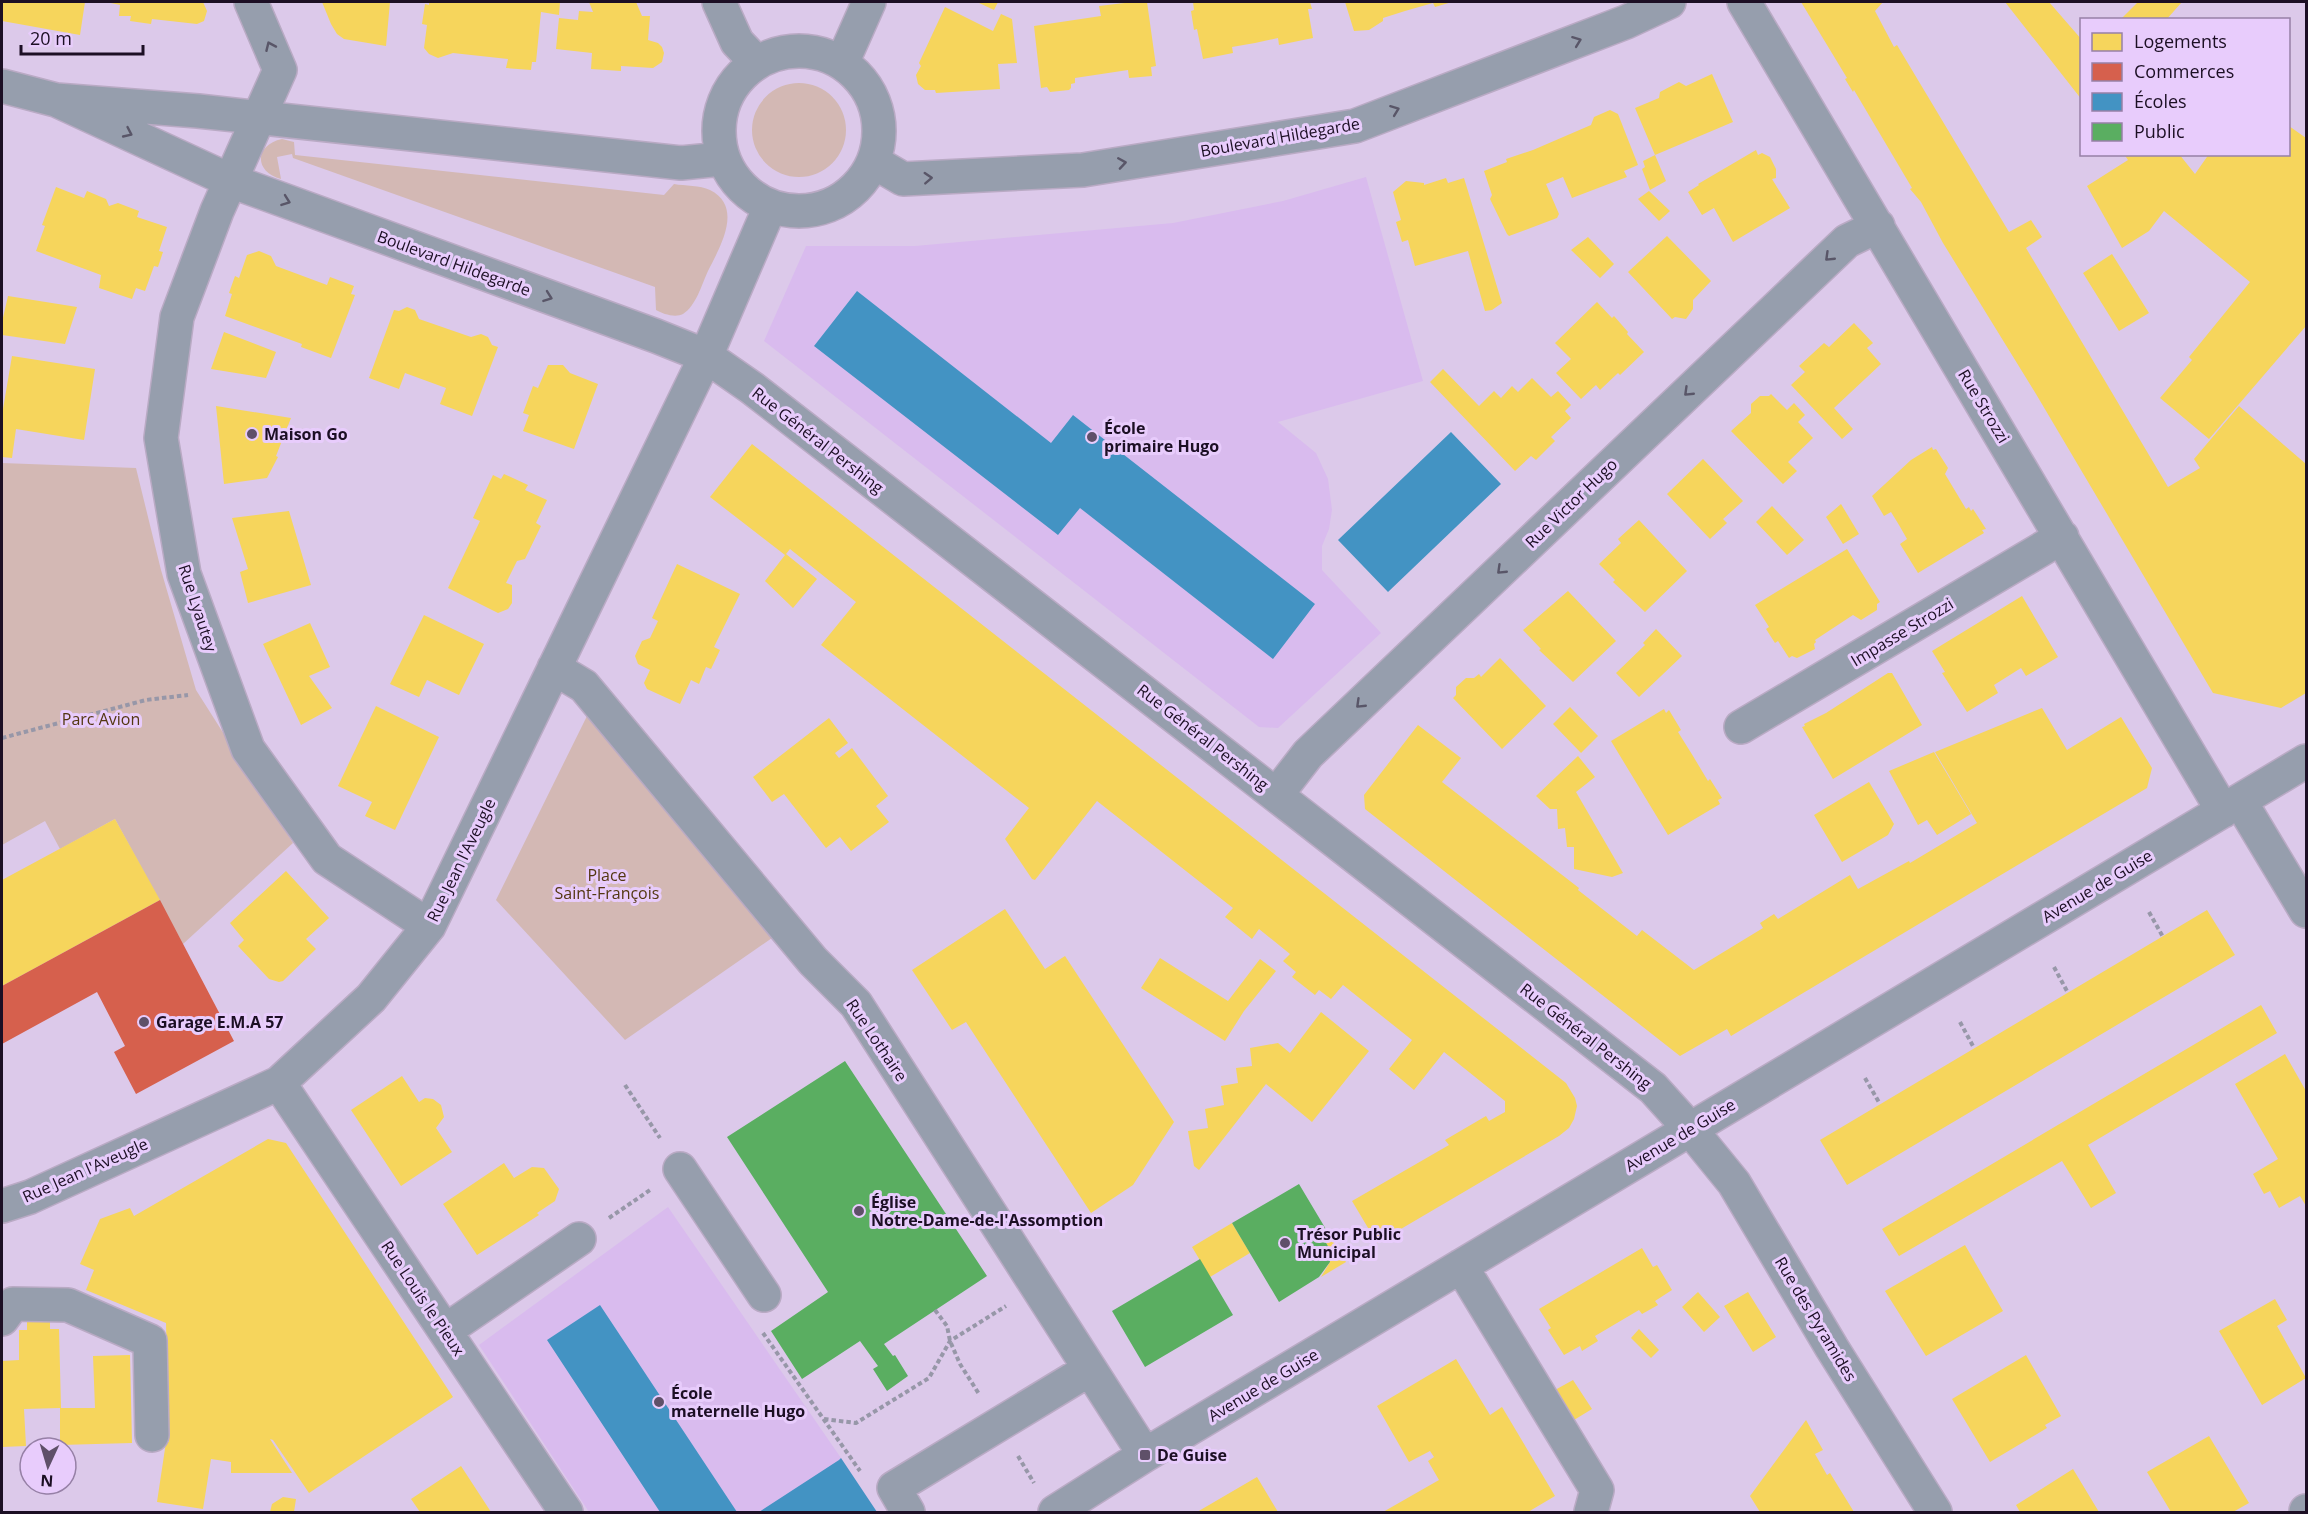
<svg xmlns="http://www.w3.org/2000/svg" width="2308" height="1514" viewBox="0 0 2308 1514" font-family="'Open Sans',sans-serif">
	<rect width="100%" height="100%" fill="#dcc9ea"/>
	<path fill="#d9bbee" d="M1366,177L1423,381L1278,422L1316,453L1328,479L1332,510L1329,529L1322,546V570L1381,633L1278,728L1259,727L764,341L806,246H915L1173,223L1283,201Z
		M668,1207L841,1458L877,1512H589L479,1345Z"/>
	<path fill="#d3b8b4" d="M752 130a47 47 0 1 1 94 0a47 47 0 1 1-94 0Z
		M282,139L294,142L295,155L664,195L674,184C685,186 700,185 710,190C744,207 720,247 708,271C702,284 696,306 683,314C675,318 663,314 656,310L655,287L293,158L292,154L277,157L281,179C254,172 254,145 282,139Z
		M2,463L136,468L161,570L196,690L293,843L183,944L115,819L60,849L45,821L2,845Z
		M587,716L772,938L625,1040L496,900Z"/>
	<path fill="#f6d55c" d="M2,2H85L80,35L2,21Z
		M106,2H203L207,11L204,21L197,24L152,19L151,24L130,21L131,16H119L120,5Z
		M322,2H390L386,46L344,39L337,34L331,24Z
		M429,2H560L559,15L541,12L536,62H532L531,70L506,68L508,59L453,53L438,58L429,54L424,48L427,25L422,24L425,4L429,5Z
		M589,2H636L642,16H650L648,40L658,43L662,47L664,53L662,62L653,68L621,66V71L591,69L592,53L556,49L559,18L578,20L579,11L593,12Z
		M977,2H998L994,10Z
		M1133,2H1147L1156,66L1151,67L1152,76L1129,78L1128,70L1075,78V83L1071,84V88L1069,90L1050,92L1047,87L1041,88L1034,26L1101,16L1099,6Z
		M1193,2H1310L1312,9H1308L1313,38L1279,45L1278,38L1255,43L1232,47L1233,53L1203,59L1197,29L1194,30L1191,11L1194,10Z
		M1345,2H1452L1435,7L1433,3L1405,11L1383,18V21L1369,30L1354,31Z
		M1801,2H1883L1875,11L1894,47L1897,45L2009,232L2031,220L2042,237L2026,248L2168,487L2200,468L2194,459L2239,406L2306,464V693L2281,708L2213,693L2036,394L1943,243L1921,202L1910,189L1912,188L1854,90L1853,92L1845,79L1847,78Z
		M2005,2H2049L2082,40V100Z
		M2138,2H2182L2166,20H2120Z
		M945,7L993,31L1001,14L1012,19L1017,63L998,64L1000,89L936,93L935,90H925L918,84L916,75L921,66L919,63Z
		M1712,74L1733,122L1655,155L1635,108L1659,98L1660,92L1679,82L1686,86Z
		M1610,110L1618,114L1638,165L1624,171L1627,177L1572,198L1563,177L1546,184L1559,214L1557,218L1509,236L1507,234L1490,199L1492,195L1484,171L1507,162L1506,159L1533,150L1591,125L1594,117Z
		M2289,126L2306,138V326L2209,439L2160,398L2192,360L2189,357L2250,282L2164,211L2149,231L2122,248L2087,186L2128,160L2124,154H2179L2195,174L2209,154H2289Z
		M1756,150L1758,155L1762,153L1770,157L1776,169V178L1772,179L1790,208L1733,242L1714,208L1702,215L1688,192L1699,185L1698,184Z
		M1655,155L1666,181L1650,190L1642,169L1645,167L1643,161Z
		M1446,178L1448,183L1464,178L1502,303L1492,310L1485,311L1468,251L1415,266L1408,240L1402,242L1396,222L1401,220L1393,192L1406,181L1424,183V185Z
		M56,187L84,198L87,191L106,199L109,206L118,203L139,211L137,217L167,227L159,251L163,252L158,267L154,266L145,291L136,288L132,299L99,288L101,275L36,251L45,226L42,225Z
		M1649,191L1670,211L1659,221L1638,199Z
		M1667,236L1711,281L1693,300V309L1686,319L1675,317L1672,319L1628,272Z
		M1588,237L1614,264L1600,278L1571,250Z
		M259,251L271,256L276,266L327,285L330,277L354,286L351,294L355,295L331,358L301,347L302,344L225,316L232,294L229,293L235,276L239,278L247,255Z
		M2112,254L2149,313L2119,331L2083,273Z
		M8,296L77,307L65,344L2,335V322Z
		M1597,302L1612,318L1614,316L1628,332L1627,334L1644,352L1620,375L1618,373L1600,390L1596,385L1581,399L1556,373L1571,359L1555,343Z
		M407,307L415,310L419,319L471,337L481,334L488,337L492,345L498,347L472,416L440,404L446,388L405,373L399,389L369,378L394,310L399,311Z
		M1854,323L1873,343L1867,348L1881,364L1834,408L1853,429L1842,439L1791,385L1805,372L1799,366L1824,343L1829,347Z
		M224,332L276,352L266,378L211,369Z
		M12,356L95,369L84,440L16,429L12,458L2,457V415Z
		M548,365H563L570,373L598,384L574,449L523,431L529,415L523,413L533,386L538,388Z
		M1443,369L1479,406L1494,391L1501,398L1512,386L1518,392L1532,378L1551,397L1558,391L1571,405L1565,411L1571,418L1551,437L1555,441L1536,460L1531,456L1515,471L1430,382Z
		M1771,394L1787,410L1794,403L1805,415L1798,422L1813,438L1788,462L1797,471L1783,484L1731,431L1751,413V404L1760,396H1769Z
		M216,406L291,418L276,456L278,457L267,478L224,484Z
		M752,444L1566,1083L1575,1098L1577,1106L1574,1119L1569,1128L1559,1136L1377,1243L1352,1201L1449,1145L1445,1140L1486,1116L1489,1121L1505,1112V1101L1444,1052L1414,1090L1389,1069L1412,1040L1343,985L1331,999L1319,990L1315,995L1292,977L1296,972L1283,961L1290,954L1259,929L1252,939L1225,917L1233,908L1097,801L1035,880L1032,879L1005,839L1029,808L821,645L856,602L790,549L786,554L817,579L793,608L765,581L785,555L710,497Z
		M1932,447L1933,450L1936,449L1948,468L1945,474L1966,509L1969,507L1971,511L1973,509L1986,529L1982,530L1984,533L1918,573L1900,544L1907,539L1899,525L1891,512L1884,516L1872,496L1911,460Z
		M1703,459L1743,501L1723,519L1727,523L1710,539L1667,494Z
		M504,474L528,485L525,490L547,500L536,523L541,526L525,559L517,561L506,583L512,585V603L508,609L498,613L448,588L480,521L473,518L493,475L501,479Z
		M1841,504L1859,534L1843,544L1826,517Z
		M1772,506L1804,540L1787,555L1756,522Z
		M289,511L311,585L248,603L240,572L248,569L232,518Z
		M1639,520L1687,571L1645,612L1613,582L1615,580L1599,564L1621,543L1618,539Z
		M1847,549L1880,602L1877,604V610L1861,620L1853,615L1815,640L1816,642L1814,644L1815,649L1797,658L1792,656L1789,658L1778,641L1775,643L1766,629L1769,627L1755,605Z
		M677,564L740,594L714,647L720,650L711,669L706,667L699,684L691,680L680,704L647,689L644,683L650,670L638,664L635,656L642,641L650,638L658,621L652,618Z
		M1568,591L1616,641L1573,682L1539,650L1541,649L1523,630Z
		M2022,596L2058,657L2026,676L2021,668L1994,685L1998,693L1967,712L1942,673L1945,672L1932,651Z
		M424,615L484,644L459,695L427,680L419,697L390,684Z
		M310,623L330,667L309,676L332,708L301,725L263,644Z
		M1656,629L1682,656L1639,697L1616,673L1645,645L1643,643Z
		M1500,658L1546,706L1502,749L1453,698L1456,695V687L1466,678H1474L1479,674L1481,677Z
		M1888,673H1892L1922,725L1833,779L1802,727L1805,726L1804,724L1826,713Z
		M376,706L439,737L395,830L365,816L372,802L338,786Z
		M1570,707L1598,736L1581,753L1553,724Z
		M2042,708L2067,750L2121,717L2152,768L2147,788L1731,1036L1727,1029L1680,1056L1365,809L1364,795L1418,725L1461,758L1442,782L1579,888L1578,890L1637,936L1642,930L1694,970L1763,928L1760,923L1774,914L1778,919L1850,875L1858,889L1909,861L1910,863L1977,823L1935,752Z
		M1664,709L1666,713L1669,710L1681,730L1678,732L1693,756L1708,781L1710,779L1722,798L1718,800L1720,804L1668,835L1611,741Z
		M829,718L848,743L835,753L839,758L852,748L888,796L876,806L889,822L851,851L840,837L826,848L784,794L772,802L753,777Z
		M1934,752L1971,814L1937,835L1927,820L1918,825L1889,771Z
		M1578,756L1595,777L1576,792L1623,873L1612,877L1574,869V847H1567L1565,828L1558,829L1557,809H1550L1536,796Z
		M1869,782L1894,824L1888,835L1842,862L1814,815Z
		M115,819L160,900L2,986V880Z
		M286,871L329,918L306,939L316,949L283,981L279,982L269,979L238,946L244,940L230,923Z
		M1005,909L1045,969L1065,956L1174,1122L1133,1185L1091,1213L966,1022L952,1030L912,970Z
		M2207,910L2235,955L1847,1185L1820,1140Z
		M1160,958L1228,1001L1260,959L1276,971L1244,1011L1225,1041L1141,988Z
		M2261,1005L2277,1033L2088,1145L2116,1193L2091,1208L2062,1161L1899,1256L1882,1229Z
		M1321,1012L1369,1051L1312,1122L1266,1084L1199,1170L1194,1166L1188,1131L1208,1128L1205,1109L1224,1105L1221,1086L1238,1083L1236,1068L1252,1066L1250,1048L1278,1043L1290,1053Z
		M2285,1054L2306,1091V1206L2300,1196L2279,1208L2270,1191L2264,1194L2253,1174L2278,1159L2235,1084Z
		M402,1076L419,1102L425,1098L433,1099L441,1105L444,1117L436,1128L452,1152L401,1186L351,1110Z
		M268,1139L286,1143L453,1397L309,1493L273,1440L270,1439L292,1473H231V1462L211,1459L203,1509L157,1502L166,1442H169L166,1323L86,1290L94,1270L80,1264L100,1219L130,1208L134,1216Z
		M504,1163L514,1178L532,1167L544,1168L559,1189L555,1201L537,1213L539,1215L477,1255L443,1204Z
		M1232,1223L1250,1253L1210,1277L1192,1247Z
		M1327,1231L1346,1262L1321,1277L1330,1262L1329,1248L1321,1234Z
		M1965,1245L2003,1311L1926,1356L1885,1291Z
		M1642,1248L1653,1267L1657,1265L1672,1290L1655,1301L1658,1305L1642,1314L1639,1310L1595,1336L1598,1341L1582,1351L1580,1346L1564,1355L1548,1330L1551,1328L1539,1309Z
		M1698,1292L1720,1317L1704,1332L1682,1307Z
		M1748,1292L1776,1337L1753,1352L1724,1306Z
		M2275,1299L2287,1320L2277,1326L2306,1378L2262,1405L2219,1331Z
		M46,1317L50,1321V1329H59L61,1408H95L93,1356L130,1355L132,1443L60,1445V1408L24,1409L26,1446L2,1447V1361L19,1360V1330H27V1320Z
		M1639,1329L1659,1350L1651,1358L1631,1338Z
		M2026,1355L2061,1416L2045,1425L2047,1428L1990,1462L1952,1399Z
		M1456,1359L1490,1415L1502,1407L1555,1496L1528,1512H1383L1439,1480L1428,1461L1434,1457L1430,1451L1409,1462L1377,1406Z
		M1573,1380L1592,1409L1574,1420L1555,1390Z
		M1806,1420L1823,1450L1815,1454L1827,1475L1830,1473L1854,1512H1760L1750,1496Z
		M2209,1436L2249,1503L2233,1512H2171L2147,1472Z
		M461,1466L491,1512H420L411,1499Z
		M2073,1469L2099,1512H2020L2016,1505Z
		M1257,1477L1278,1512H1197Z
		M283,1497L296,1499L294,1512H270L272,1504Z"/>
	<path fill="#d6604d" d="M160,900L234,1041L136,1094L114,1052L125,1046L97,992L2,1044V986Z"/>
	<path fill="#4393c3" d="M857,291L1051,443L1073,415L1315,604L1273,659L1080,508L1058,535L814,346Z
		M1451,432L1501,484L1388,592L1338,540Z
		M600,1305L737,1512H660L547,1340Z
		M841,1458L877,1512H759L839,1460Z"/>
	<path fill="#5aae61" d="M845,1061L987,1276L884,1344L893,1356L895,1355L908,1376L887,1391L873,1369L878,1366L860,1341L802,1379L771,1331L828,1292L727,1137Z
		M1299,1184L1327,1231L1321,1234L1329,1248L1330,1262L1319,1277L1279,1302L1232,1223Z
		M1200,1259L1233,1315L1145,1367L1112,1311Z"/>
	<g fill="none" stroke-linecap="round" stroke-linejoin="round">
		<defs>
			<path id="minor" d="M251,2L280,70L217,211L177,317L161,438L184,574L248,749L327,859L429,926
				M719,2L737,42L756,62
				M1744,2L2223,811
				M719 131a80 80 0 1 1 160 0a80 80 0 1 1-160 0Z
				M842,63L869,2
				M2,86L56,100L198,111L681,163L722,159
				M56,100L231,181L656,336L706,356L752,388L1653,1088L1690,1129L1734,1183L1832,1348L1935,1512
				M874,162L903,179L1083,170L1355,126L1626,22L1669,2
				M554,668L584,686L813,961L856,1004L1145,1455
				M1741,727L2062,537
				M1277,794L1308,754L1847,241L1878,226
				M2240,801L2306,911
				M279,1083L566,1512
				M680,1169L764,1295
				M2,1206L30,1197L279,1083L371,998L429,926L706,356L770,207
				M1461,1266L1597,1490L1591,1512
				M2,1319L13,1304L68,1305L150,1341L152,1435
				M445,1331L579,1239
				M908,1512L894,1488L1090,1369
				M1055,1512L1145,1455L2306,761
				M2306,1512V1511"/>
		</defs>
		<use href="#minor" stroke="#b9aac4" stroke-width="36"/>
		<path stroke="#9797a8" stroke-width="4" stroke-dasharray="4.5 3" stroke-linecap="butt" d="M2,738L146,700L188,695
			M2149,912L2163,937
			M2054,967L2068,993
			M1960,1022L1974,1048
			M1865,1078L1880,1104
			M625,1085L660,1138
			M609,1218L650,1190
			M935,1310L947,1326L950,1341L960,1364L979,1394
			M763,1333L860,1471
			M824,1419L856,1423L929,1378L950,1341L1006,1306
			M1018,1456L1034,1483"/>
		<use href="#minor" stroke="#969ead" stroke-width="33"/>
	</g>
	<defs><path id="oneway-chevron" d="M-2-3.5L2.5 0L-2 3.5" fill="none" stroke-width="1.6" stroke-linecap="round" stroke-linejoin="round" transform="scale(1.5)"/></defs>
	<g stroke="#595668">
		<use href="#oneway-chevron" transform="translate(1577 41) rotate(-21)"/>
		<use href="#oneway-chevron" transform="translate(270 46) rotate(-114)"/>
		<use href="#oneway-chevron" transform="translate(1395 110) rotate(-21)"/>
		<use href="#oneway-chevron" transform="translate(128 133) rotate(25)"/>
		<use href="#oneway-chevron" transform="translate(1122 163) rotate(-9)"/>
		<use href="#oneway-chevron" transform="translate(928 178) rotate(-3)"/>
		<use href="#oneway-chevron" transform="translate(286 201) rotate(20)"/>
		<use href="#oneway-chevron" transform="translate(1829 257) rotate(136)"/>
		<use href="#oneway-chevron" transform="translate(548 297) rotate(20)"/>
		<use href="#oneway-chevron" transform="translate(1688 392) rotate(136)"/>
		<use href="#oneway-chevron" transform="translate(1501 570) rotate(136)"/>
		<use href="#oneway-chevron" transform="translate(1360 704) rotate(136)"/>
	</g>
	<g fill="#5f5069" stroke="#e8ccfc" stroke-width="2">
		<circle cx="252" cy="434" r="6"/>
		<circle cx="1092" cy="437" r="6"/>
		<circle cx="144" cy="1022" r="6"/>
		<circle cx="859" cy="1211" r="6"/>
		<circle cx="1285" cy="1243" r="6"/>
		<circle cx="659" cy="1402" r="6"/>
		<rect x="1139" y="1449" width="12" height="12" rx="3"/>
	</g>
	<g text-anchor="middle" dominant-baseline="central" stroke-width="6" stroke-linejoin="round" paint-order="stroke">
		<g font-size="16" fill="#1c0f24" stroke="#e8ccfc">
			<text transform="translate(1280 137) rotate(-10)">Boulevard Hildegarde</text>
			<text transform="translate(454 263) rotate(20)">Boulevard Hildegarde</text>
			<text transform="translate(1984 406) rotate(59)">Rue Strozzi</text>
			<text transform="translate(818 440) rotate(38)">Rue Général Pershing</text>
			<text transform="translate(1571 503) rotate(-44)">Rue Victor Hugo</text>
			<text transform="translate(198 608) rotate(72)">Rue Lyautey</text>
			<text transform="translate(1902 632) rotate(-31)">Impasse Strozzi</text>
			<text transform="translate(1203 737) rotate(38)">Rue Général Pershing</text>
			<text transform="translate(461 860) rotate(-64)">Rue Jean l'Aveugle</text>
			<text transform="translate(2097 886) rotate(-31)">Avenue de Guise</text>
			<text transform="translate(1586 1036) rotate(38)">Rue Général Pershing</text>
			<text transform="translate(877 1040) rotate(56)">Rue Lothaire</text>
			<text transform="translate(1680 1135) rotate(-31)">Avenue de Guise</text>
			<text transform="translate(85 1170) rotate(-24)">Rue Jean l'Aveugle</text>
			<text transform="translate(423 1298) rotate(56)">Rue Louis le Pieux</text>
			<text transform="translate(1816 1319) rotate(59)">Rue des Pyramides</text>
			<text transform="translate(1263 1385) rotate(-31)">Avenue de Guise</text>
		</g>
		<g font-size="16" font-weight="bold" fill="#1c0f24" stroke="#e8ccfc" text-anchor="start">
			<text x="1104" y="428">École<tspan x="1104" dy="18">primaire Hugo</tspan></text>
			<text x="264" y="434">Maison Go</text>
			<text x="156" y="1022">Garage E.M.A 57</text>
			<text x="871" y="1202">Église<tspan x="871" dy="18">Notre-Dame-de-l'Assomption</tspan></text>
			<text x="1297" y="1234">Trésor Public<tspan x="1297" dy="18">Municipal</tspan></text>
			<text x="671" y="1393">École<tspan x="671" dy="18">maternelle Hugo</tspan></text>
			<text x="1157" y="1455">De Guise</text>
		</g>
		<g font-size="16" fill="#533711" stroke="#e8ccfc">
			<text x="101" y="719">Parc Avion</text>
			<text x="607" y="875">Place<tspan x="607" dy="18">Saint-François</tspan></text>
		</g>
	</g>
	<rect width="2308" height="1514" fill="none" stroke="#1c0f24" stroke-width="6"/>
	<rect x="2080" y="18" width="210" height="138" fill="#e8ccfc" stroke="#9680a6" stroke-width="1.5"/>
	<rect x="2092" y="33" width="30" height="18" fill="#f6d55c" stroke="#9680a6" stroke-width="1.5"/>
	<text x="2134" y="48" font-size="18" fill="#1c0f24">Logements</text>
	<rect x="2092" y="63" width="30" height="18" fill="#d6604d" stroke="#9680a6" stroke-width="1.5"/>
	<text x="2134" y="78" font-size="18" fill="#1c0f24">Commerces</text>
	<rect x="2092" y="93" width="30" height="18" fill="#4393c3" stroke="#9680a6" stroke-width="1.5"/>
	<text x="2134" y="108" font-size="18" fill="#1c0f24">Écoles</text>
	<rect x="2092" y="123" width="30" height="18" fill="#5aae61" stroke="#9680a6" stroke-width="1.5"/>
	<text x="2134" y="138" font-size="18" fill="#1c0f24">Public</text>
	<g transform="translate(48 1466) rotate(184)"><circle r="28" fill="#e8ccfc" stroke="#9680a6" stroke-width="1.5"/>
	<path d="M0-4.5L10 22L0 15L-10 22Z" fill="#5f5069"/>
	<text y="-9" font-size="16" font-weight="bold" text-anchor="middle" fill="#1c0f24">N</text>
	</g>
	<path d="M21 45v9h122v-9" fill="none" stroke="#1c0f24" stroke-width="3"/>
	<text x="30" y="45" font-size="18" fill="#1c0f24" stroke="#e8ccfc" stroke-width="4.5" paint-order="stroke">20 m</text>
</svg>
